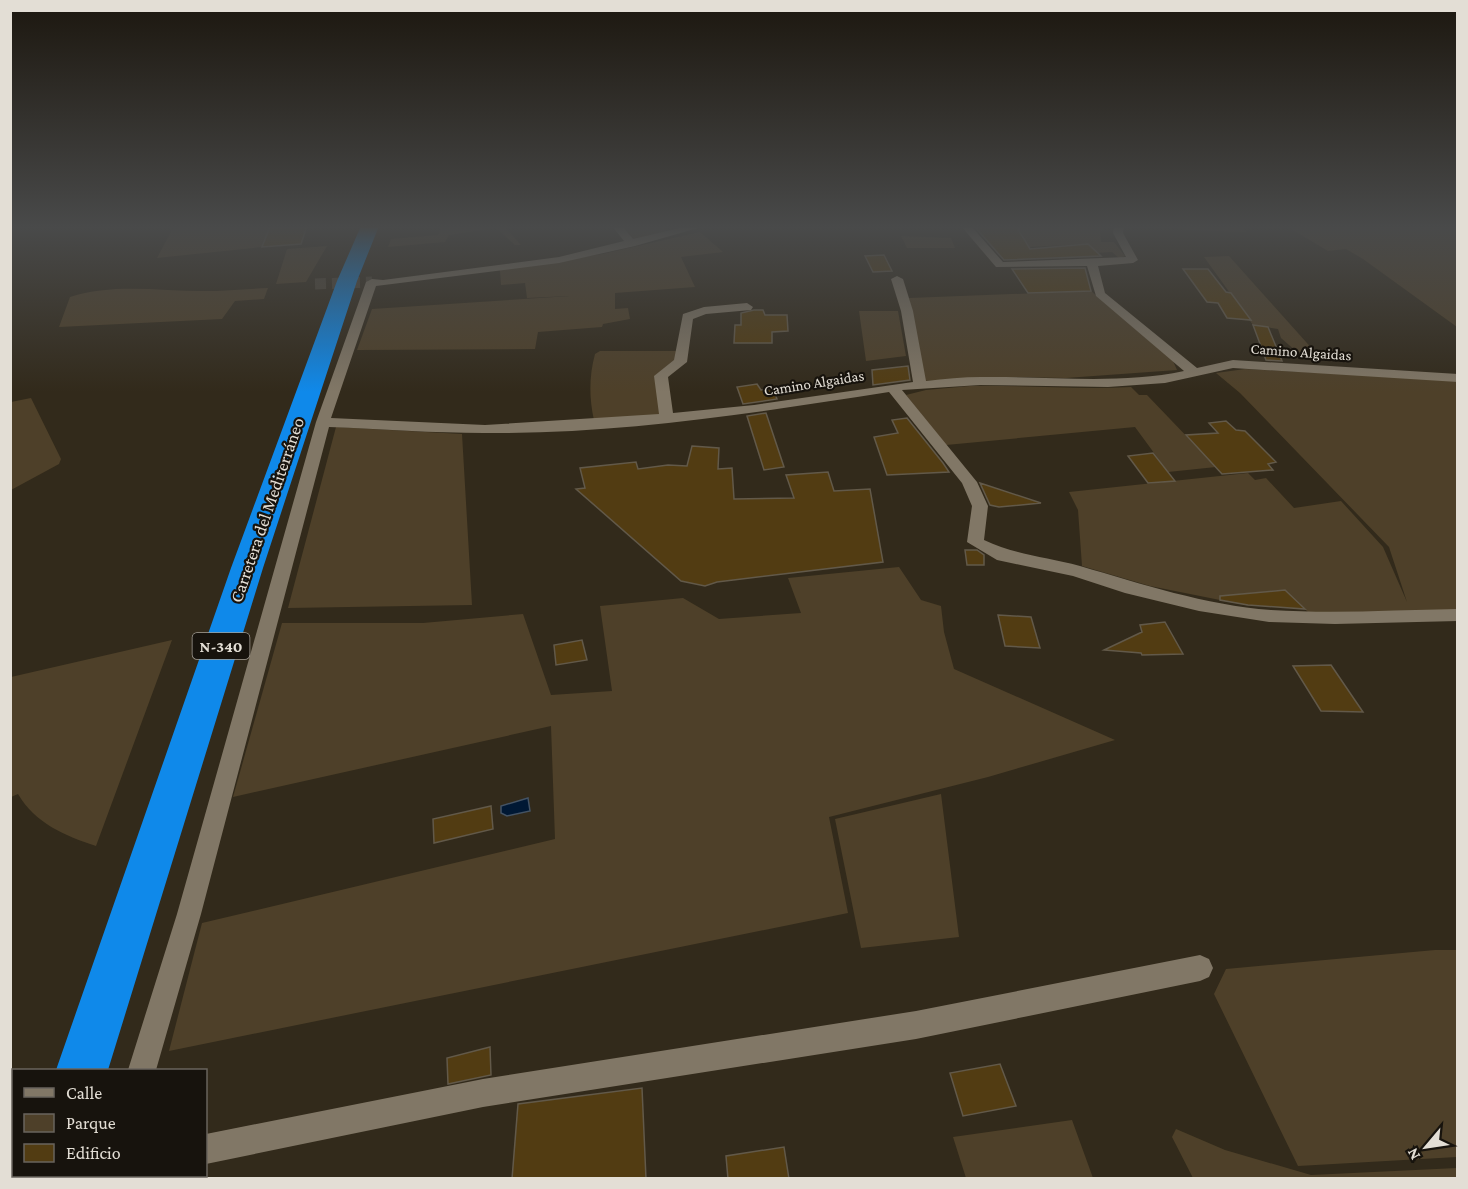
<svg xmlns="http://www.w3.org/2000/svg" width="1468" height="1189" viewBox="0 0 1468 1189" font-family="'Crimson Pro',serif">
	<rect width="100%" height="100%" fill="#322a1b"/>
	<path fill="#4e4029" d="M174,226H270L262,247L157,258Z
		M442,226H504L521,245H515L496,228L449,235L445,242L388,247L391,239L438,235Z
		M620,226H664L667,233L633,242Z
		M1016,226H1113L1100,230L1101,242H1114L1125,256L1120,259L1112,252L1079,254L1088,244L1028,247Z
		M1167,226H1239L1247,232L1186,230Z
		M1286,226H1457V327L1363,259L1346,249L1328,251Z
		M700,232L723,252L681,257L695,287L615,293V309L628,308L630,319L603,324L602,327L538,332L535,349L357,350L372,309L570,296L527,298L525,283L501,285L500,270L602,254Z
		M901,236L951,238L955,248H907Z
		M327,246L306,282L276,284L287,249Z
		M1229,256L1315,352H1297L1281,338L1278,329L1253,325L1204,257Z
		M268,288L264,299L235,301L222,319L59,327L70,297C112,283 160,291 203,291C225,291 246,289 268,288Z
		M1091,291L1173,361L1177,370L1066,378L1016,377L922,381L909,298Z
		M859,311H898L906,356L866,361Z
		M600,351H679L676,361L661,371L659,414L651,417L594,420C589,398 589,376 595,354Z
		M1245,369L1457,380V611L1310,614L1285,590L1240,594L1250,606L1150,586L1082,566L1078,510L1069,492L1248,473L1255,480L1266,478L1294,508L1341,501L1383,547L1407,602L1389,547L1240,393L1216,373Z
		M970,386C1024,385 1078,390 1131,387L1139,395H1147L1216,467L1168,472L1135,427L946,445L906,395L926,390Z
		M31,398L61,459L59,464L11,490V402Z
		M336,427L462,434L472,605L288,608Z
		M899,567L921,600L941,606L944,632L954,669L1115,740L988,777L829,817L848,913L169,1051L202,923L555,839L551,726L233,797L282,623H423L523,614L551,695L612,691L600,606L683,598L719,619L801,613L788,578Z
		M172,640L96,846C65,836 35,823 18,794L11,797V677Z
		M941,794L959,937L861,948L835,819Z
		M1435,950H1457V1157L1298,1166L1214,994L1226,969Z
		M1072,1120L1093,1178H966L953,1137Z
		M1176,1129L1225,1150L1311,1175L1457,1168V1178H1193L1172,1137Z"/>
	<path fill="#001834" stroke="#445364" stroke-width="1.5" d="M528,798L530,811L507,816L501,813V806Z"/>
	<path fill="#523c12" stroke="#625949" stroke-width="1.5" d="M307,226L301,244L262,247L270,227Z
		M974,226H1016L1030,249L1088,244L1101,256L1004,260Z
		M884,255L892,271L873,272L865,256Z
		M1085,268L1091,291L1028,293L1012,269Z
		M1183,269H1208L1226,292L1231,293L1251,320L1227,318L1218,303L1207,302Z
		M754,310H763L765,315H787L788,331L772,332V343H734L735,325H741V313Z
		M1253,325L1268,327L1282,361L1266,360Z
		M908,366L910,380L873,385L872,370Z
		M757,384L761,390L773,389L777,399L743,404L737,387Z
		M766,413L784,467L764,470L747,416Z
		M907,418L943,463L949,472L887,475L874,437L898,433L892,420Z
		M1226,421L1236,430L1245,431L1276,462L1268,464L1273,470L1222,474L1186,435L1218,433L1209,423Z
		M692,446L719,448L718,469L732,468L734,499L794,498L786,475L828,472L834,491L870,489L883,562L717,582L705,586L681,581L576,489L585,488L580,468L636,462L638,469L668,465L687,466Z
		M1153,453L1175,481L1148,483L1128,456Z
		M980,483L1041,503L999,507L990,505Z
		M965,550H977L984,555V565H967Z
		M1285,590L1305,609L1248,605L1220,600V596Z
		M998,615L1031,617L1040,648L1005,646Z
		M1165,622L1183,654L1142,655L1141,653L1104,650L1142,632L1140,625Z
		M582,640L587,660L556,665L554,645Z
		M1331,665L1363,712L1321,711L1293,666Z
		M491,806L493,829L434,843L433,819Z
		M490,1047L491,1075L448,1084L447,1058Z
		M1000,1064L1016,1106L963,1116L950,1073Z
		M642,1088L646,1179H512L518,1104Z
		M784,1147L789,1179H728L726,1156Z"/>
	<g fill="none" stroke-linecap="round" stroke-linejoin="round">
		<path stroke="#4d4537" stroke-width="11" stroke-dasharray="11 6" stroke-linecap="butt" d="M315,284L372,282"/>
		<path fill="#817766" fill-rule="evenodd" d="M612,226H622L633,239L688,226H705L635,246L559,263L376,286L331,418L485,425L659,414L654,376L674,360L683,314L704,307L747,303L753,307L751,310L706,314L693,319L687,362L668,377L673,413L754,405L913,382L901,311L891,279L897,276L903,279L913,311L926,381C944,379 963,377 981,377C1049,376 1118,385 1184,371L1096,296L1087,266L996,267L961,226H971L1003,262L1126,257L1113,233L1114,226H1124L1123,233L1138,260L1133,263L1098,266L1105,293L1197,368L1233,360L1458,374V382L1233,368L1165,383L1108,387L980,385L902,390L977,482L988,506L984,540C1016,555 1046,557 1080,566C1142,584 1205,605 1271,610C1333,614 1395,610 1458,609V621L1335,624L1269,622L1199,611L1125,593L1073,576L997,560L967,542L972,506L962,483L889,392C755,413 620,434 484,433C433,433 381,429 329,427L201,914L156,1070H128L177,914L316,422L366,282L372,279L383,280L559,257L624,241Z
			M1200,955L1209,959L1213,968L1209,977L1200,981L916,1039L483,1107L206,1164V1134L483,1079L916,1011Z
			M96,1176H126L125,1178H95Z"/>
		<path fill="#0f89ea" fill-rule="evenodd" d="M361,226H379L357,281L263,568L108,1070H56L231,568L337,281Z
			M18,1176H74L73,1178H17Z"/>
	</g>
	<linearGradient id="sky" x2="0" y2="1"><stop stop-color="#1c170f"/><stop offset="0.58" stop-color="#494a4a"/><stop offset="1" stop-color="#494a4a" stop-opacity="0"/></linearGradient>
	<rect width="1468" height="392" fill="url(#sky)"/>
	<g text-anchor="middle" dominant-baseline="central" stroke-width="4.5" stroke-linejoin="round" paint-order="stroke">
		<g font-size="15" fill="#e3ded5" stroke="#17130d">
			<text transform="translate(1301 352) rotate(4)">Camino Algaidas</text>
			<text transform="translate(814 383) rotate(-9)">Camino Algaidas</text>
		</g>
		<rect fill="#17130d" stroke="#a6a199" stroke-width="1.5" x="192.5" y="633" width="57" height="26" rx="4.5"/>
		<g font-size="16" font-weight="bold" fill="#e3ded5">
			<text x="221" y="646">N-340</text>
		</g>
		<g font-size="18" fill="#e3ded5" stroke="#17130d">
			<text transform="translate(267 510) rotate(-71)">Carretera del Mediterráneo</text>
		</g>
	</g>
	<rect width="1468" height="1189" fill="none" stroke="#e3ded5" stroke-width="24"/>
	<rect x="12" y="1069" width="195" height="108" fill="#17130d" stroke="#69645d" stroke-width="1.5"/>
	<rect x="24" y="1088" width="30" height="9" fill="#817766" stroke="#69645d" stroke-width="1.5"/>
	<text x="66" y="1099" font-size="18" fill="#e3ded5">Calle</text>
	<rect x="24" y="1114" width="30" height="18" fill="#4e4029" stroke="#69645d" stroke-width="1.5"/>
	<text x="66" y="1129" font-size="18" fill="#e3ded5">Parque</text>
	<rect x="24" y="1144" width="30" height="18" fill="#523c12" stroke="#69645d" stroke-width="1.5"/>
	<text x="66" y="1159" font-size="18" fill="#e3ded5">Edificio</text>
	<g transform="translate(1426 1147) rotate(241)" stroke="#17130d" stroke-width="4.5" paint-order="stroke">
	<path d="M0-4.5L10 22L0 15L-10 22Z" fill="#e3ded5"/>
	<text y="-9" font-size="16" font-weight="bold" text-anchor="middle" fill="#e3ded5">N</text>
	</g>
</svg>
